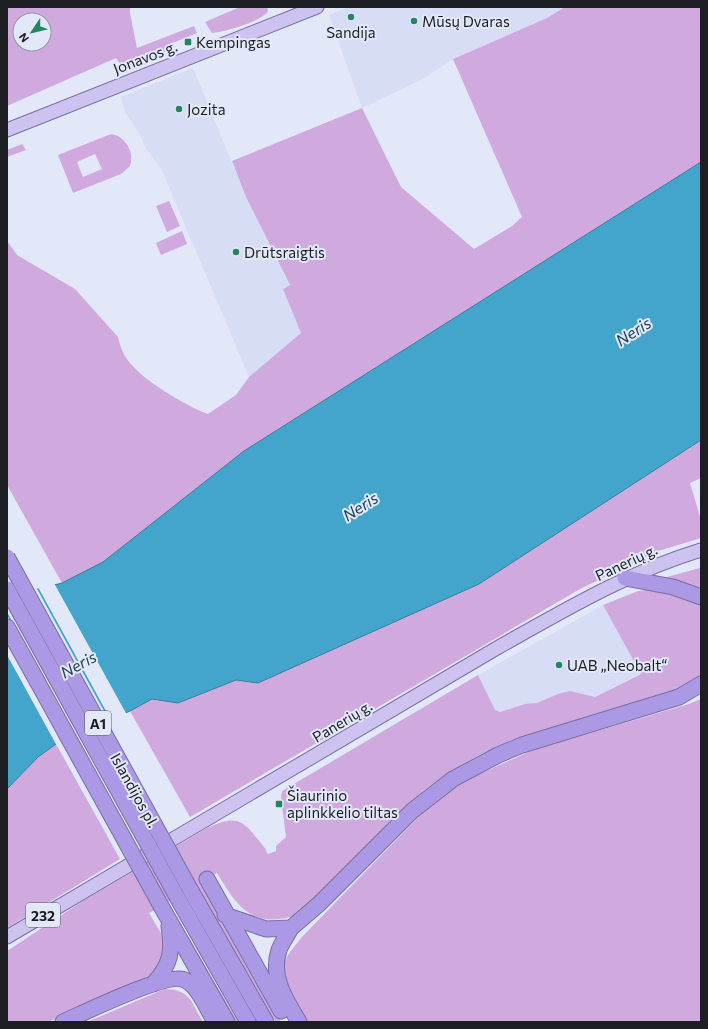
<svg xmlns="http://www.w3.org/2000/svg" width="708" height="1029" viewBox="0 0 708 1029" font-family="Commissioner,sans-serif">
	<rect width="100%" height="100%" fill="#e3e8f8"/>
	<path fill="#d6ddf4" d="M349,7H565L547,18L453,59L423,79L362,108L329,15Z
		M193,68L246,197L290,286L283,289L301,333L249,377L161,168L147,150L138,131L125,112L121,97Z
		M603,605L641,673L595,697L570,691L558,694L537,704H525L500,712L495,710L478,675Z"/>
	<path fill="#d0a9df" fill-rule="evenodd" d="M7,7H130V13L137,48L194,26L197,33L165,46L166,51C154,59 139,71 125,71L116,58L7,106ZM20,20H44V44H20Z
		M240,7H267L268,11C263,21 224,32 212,33L205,22Z
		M565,7H701V162L244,451L103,562L62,583L7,485V241L17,255L75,289L118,337C120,345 122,352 127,359C140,379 186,406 208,414L236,395L249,377L301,333L283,289L290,285L246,197L232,161L362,108L401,187L474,249L512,226L522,217L453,59L547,18Z
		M111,134C125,136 135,152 130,166L121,174L73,193L58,155ZM95,154L102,169L83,177L77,162Z
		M22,144L26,150L7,157V150Z
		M169,201L180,226L167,232L156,206Z
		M182,231L187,244L161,255L156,243Z
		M701,440V478L690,483L701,520V538L658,551L580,589L190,817L130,711L152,699L178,703L236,680L258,683L479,584Z
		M700,568L701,592L663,578Z
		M658,589L701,603V677L688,687L512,740L479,755L451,771L427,788L395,816L298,915C252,929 238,908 217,873L201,882L281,1022H276L197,885L184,892L259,1022H254L182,894L168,902L238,1022H233L165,904L149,913L162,935L165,946L158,971L144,981L48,1022H7V951L83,901L209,827C231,818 240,816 255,836C260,842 265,847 268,854L276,851V846L286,837L281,797L282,791L478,675L495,710L500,712L525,704L537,703L558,694L570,691L595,697L641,674L603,605L638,591Z
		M701,699V1022H306C298,1008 278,978 285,961C288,953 296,945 301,938L430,805L468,779L533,750L689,704Z
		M56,744L120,859L7,928V789L38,757Z
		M165,989C191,990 191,1002 203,1022H87Z"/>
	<path fill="#43a5cc" stroke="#377c9a" d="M701,162V440L479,584L258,683L236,680L178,703L152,699L130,711L56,744L38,757L7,789V597L62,583L103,562L244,451Z"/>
	<path fill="#e3e8f8" d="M54,583L127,715L112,722L38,587Z
		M36,587L110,722L77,737L7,612V595Z
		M7,615L75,738L57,746L7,655Z"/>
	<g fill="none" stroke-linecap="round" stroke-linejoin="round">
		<defs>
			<path id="primary" d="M7,130L317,7
				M7,937L497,648C563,611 628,572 701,550"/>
			<path id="highway" d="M625,578L673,587L701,597
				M7,627L37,681
				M207,879L281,1011
				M190,889L266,1022
				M177,897L248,1022
				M161,906L227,1022
				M225,915L266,929L291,928
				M153,984C171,964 173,952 169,926
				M63,1022C84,1013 168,971 185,980C199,987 207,1009 215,1022
				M299,1022C286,1000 270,977 279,950C282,942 287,936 291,928L319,904L412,811L453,779L498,755L522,745L679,697L701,684"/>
		</defs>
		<use href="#primary" stroke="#796ea2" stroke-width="15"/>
		<use href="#highway" stroke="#796ea2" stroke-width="17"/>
		<use href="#primary" stroke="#cdc2f0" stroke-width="13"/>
		<use href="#highway" stroke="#ab99e6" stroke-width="15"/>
		<defs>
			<path id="highway-bridge" d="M7,557L190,889
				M7,589L177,897
				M37,681L161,906"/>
		</defs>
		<use href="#highway-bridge" stroke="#796ea2" stroke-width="17" stroke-linecap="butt"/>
		<use href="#highway-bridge" stroke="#ab99e6" stroke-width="15"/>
	</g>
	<g fill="#25865e" stroke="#e3e8f8" stroke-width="1.5">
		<circle cx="351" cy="17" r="4"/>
		<circle cx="414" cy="21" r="4"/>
		<rect x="184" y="38" width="8" height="8" rx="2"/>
		<circle cx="179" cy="109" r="4"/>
		<circle cx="236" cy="252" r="4"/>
		<circle cx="559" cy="665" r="4"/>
		<rect x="275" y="800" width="8" height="8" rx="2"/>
	</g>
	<g text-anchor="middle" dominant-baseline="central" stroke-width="4" stroke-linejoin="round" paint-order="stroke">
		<g fill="#e3e8f8" stroke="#585b64" stroke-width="1">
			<rect x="85" y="711" width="26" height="24" rx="3"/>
			<rect x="26" y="903" width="34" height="24" rx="3"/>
		</g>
		<g font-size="14" font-weight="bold" fill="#1c1e24">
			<text x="98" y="723">A1</text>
			<text x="43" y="915">232</text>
		</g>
		<g font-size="15" fill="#1c1e24" stroke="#e3e8f8" text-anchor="start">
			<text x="422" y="21">Mūsų Dvaras</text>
			<text x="351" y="32" text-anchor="middle">Sandija</text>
			<text x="196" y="42">Kempingas</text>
			<text x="187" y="109">Jozita</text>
			<text x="244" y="252">Drūtsraigtis</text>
			<text x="567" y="665">UAB „Neobalt“</text>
			<text x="287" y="795">Šiaurinio<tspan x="287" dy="17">aplinkkelio tiltas</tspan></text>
		</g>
		<g font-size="15" fill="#1c1e24" stroke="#e3e8f8">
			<text transform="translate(145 57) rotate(-21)">Jonavos g.</text>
			<text transform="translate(626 562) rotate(-25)">Panerių g.</text>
			<text transform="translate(342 721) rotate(-31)">Panerių g.</text>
			<text transform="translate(135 790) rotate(61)">Islandijos pl.</text>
		</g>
		<g font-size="16" font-style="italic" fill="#1b4556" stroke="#e3e8f8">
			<text transform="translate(633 331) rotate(-33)">Neris</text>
			<text transform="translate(360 506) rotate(-33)">Neris</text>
			<text transform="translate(78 664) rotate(-29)">Neris</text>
		</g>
	</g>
	<rect width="708" height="1029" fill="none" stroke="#1c1e24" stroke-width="16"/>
	<g transform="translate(32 32) rotate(235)"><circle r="19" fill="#e3e8f8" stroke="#9397a3"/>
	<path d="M0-3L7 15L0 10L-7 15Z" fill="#25865e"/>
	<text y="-6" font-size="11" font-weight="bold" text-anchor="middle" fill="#1c1e24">N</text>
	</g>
</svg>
